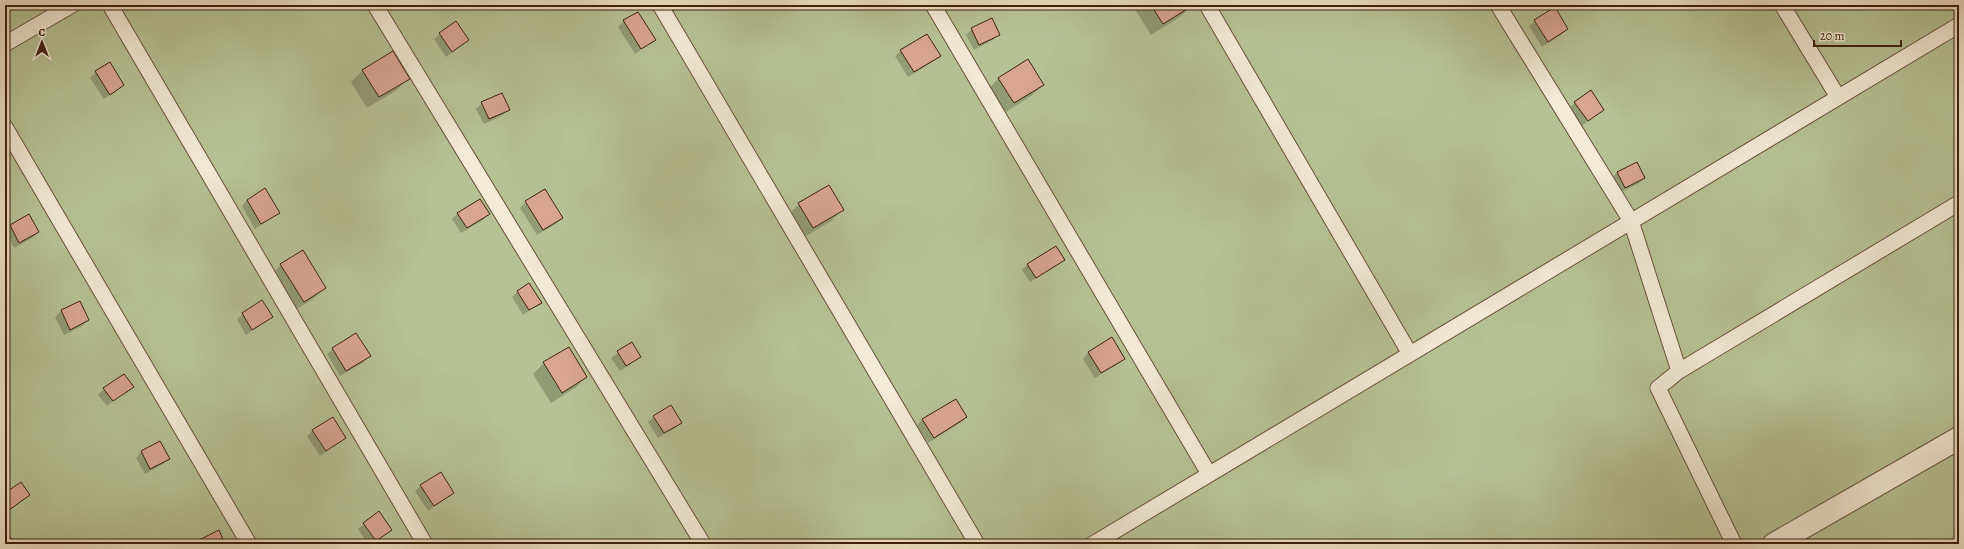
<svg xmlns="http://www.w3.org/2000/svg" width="1964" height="549" viewBox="0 0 1964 549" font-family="Alegreya,serif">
	<rect width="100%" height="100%" fill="#ecdfc1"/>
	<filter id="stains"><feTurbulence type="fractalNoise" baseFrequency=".005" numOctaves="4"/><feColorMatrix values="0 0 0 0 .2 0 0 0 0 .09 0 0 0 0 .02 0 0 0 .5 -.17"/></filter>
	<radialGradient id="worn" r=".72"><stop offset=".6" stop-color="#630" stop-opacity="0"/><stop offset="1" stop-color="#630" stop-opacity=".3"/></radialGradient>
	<path fill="#b6c294" stroke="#7a7251" d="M5,5H1959V544H5Z"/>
	<path fill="#0003" d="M666,5H684L671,13Z
		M1140,5H1191V6L1180,17L1151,35L1135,9Z
		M624,21L654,40L635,54L618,27Z
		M1535,21L1567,29L1561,35L1542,47L1529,26Z
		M972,29L998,35L993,40L974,50L966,35Z
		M440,34L468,40L446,57L434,39Z
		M901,51L939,56L934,61L908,77L895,56Z
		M393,52L408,78L397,90L367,108L351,82L362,71Z
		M96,72L123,85L104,99L90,78Z
		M999,78L1043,85L1031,96L1003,114L987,90Z
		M482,103L508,109L503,115L484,124L476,109Z
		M1575,103L1603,109L1582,126L1569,108Z
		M1617,172L1644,178L1638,184L1619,193L1612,178Z
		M828,186L842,210L831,221L801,239L787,216L799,204Z
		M247,200L279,213L255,229L242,206Z
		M526,202L562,218L556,224L537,235L520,208Z
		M458,213L489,214L483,220L461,233L452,219Z
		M29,215L38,232L32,238L14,248L5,231L10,226Z
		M1064,259L1058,265L1030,282L1022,270L1028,264Z
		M281,265L325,288L313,299L292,312L270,276Z
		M518,291L540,303L523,315L512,297Z
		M80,303L88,320L82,326L64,335L55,317L61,311Z
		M243,314L272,317L246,335L237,319Z
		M1112,338L1124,359L1118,364L1095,378L1083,359L1088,353Z
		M632,343L640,357L620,371L611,358Z
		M333,349L369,356L364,362L340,376L327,354Z
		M544,363L586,377L575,388L551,403L533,374Z
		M132,387L107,406L98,395L104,389Z
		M955,400L966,417L960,423L928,443L917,425L922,420Z
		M654,417L681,423L675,428L658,438L648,422Z
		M313,430L345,438L320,456L307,436Z
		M160,442L169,458L163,464L145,474L136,458L141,452Z
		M421,486L453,493L428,511L415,491Z
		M5,494L29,495L5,514Z
		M379,512L391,530L373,544H368L358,529Z"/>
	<path fill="#d8a592" stroke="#3d210e" d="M1151,5H1192V6L1163,24Z
		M1555,7L1568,29L1548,42L1534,20Z
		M638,12L656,40L641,49L623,20Z
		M992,18L1000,35L979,45L971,28Z
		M456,21L469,40L452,52L439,33Z
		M927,34L941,56L914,72L900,50Z
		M393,51L410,79L379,97L362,70Z
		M1028,59L1044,85L1014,103L998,78Z
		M110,62L124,85L110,95L95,71Z
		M1591,90L1604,110L1588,121L1574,102Z
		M502,93L510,110L489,119L481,102Z
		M1637,162L1645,178L1625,188L1617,172Z
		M829,185L844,210L813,228L798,203Z
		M265,188L280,213L261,224L247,200Z
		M545,189L563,218L543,230L525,201Z
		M480,199L490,214L467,228L457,213Z
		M29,214L39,232L19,243L10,225Z
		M1056,246L1065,260L1036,278L1027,264Z
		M303,250L326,288L304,302L280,264Z
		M529,283L542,303L529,310L517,291Z
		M262,300L273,317L252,330L242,313Z
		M80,301L89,320L70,330L61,310Z
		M356,333L371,356L346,371L332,348Z
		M1112,337L1125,359L1101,373L1088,352Z
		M632,342L641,357L626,366L617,351Z
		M569,347L587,377L562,393L543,362Z
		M124,374L134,387L113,401L103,388Z
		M956,399L967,417L934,438L922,419Z
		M671,405L682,423L664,433L653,416Z
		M333,417L346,438L326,451L312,430Z
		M160,441L170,459L150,469L141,451Z
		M441,472L454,493L434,506L420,485Z
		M21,482L30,495L9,510L5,504V493Z
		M379,511L392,530L376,541L363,523Z
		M219,530L225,544H201L199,540Z"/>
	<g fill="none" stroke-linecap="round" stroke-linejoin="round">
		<defs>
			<path id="service" d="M110,5L425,544
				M375,5L703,544
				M660,5L977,544
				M933,5L1209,474
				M1207,5L1410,354
				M1498,5L1631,221L1679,371L1658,388L1734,544
				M1782,5L1838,97
				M5,44L72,5
				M5,127L249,544
				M1679,371L1959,203
				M5,543V544
				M1093,544L1959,25"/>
			<path id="minor" d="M1774,544L1959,438"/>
		</defs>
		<use href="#service" stroke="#69503b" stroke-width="17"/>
		<use href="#minor" stroke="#69503b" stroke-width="24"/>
		<use href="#service" stroke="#f3ead7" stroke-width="15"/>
		<use href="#minor" stroke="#f3ead7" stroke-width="22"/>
	</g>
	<rect width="1964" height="549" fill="none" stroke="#ecdfc1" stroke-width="20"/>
	<rect x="6" y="6" width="1952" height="537" fill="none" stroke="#3d210e" stroke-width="2"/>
	<rect x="10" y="10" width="1944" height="529" fill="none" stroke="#3d210e"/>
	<g transform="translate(42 42)" stroke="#f3ead7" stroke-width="3" paint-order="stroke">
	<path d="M0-3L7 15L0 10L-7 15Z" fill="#3d210e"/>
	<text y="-6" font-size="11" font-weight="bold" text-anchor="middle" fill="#3d210e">С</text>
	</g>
	<path d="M1814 40v6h87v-6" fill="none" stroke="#3d210e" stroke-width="2"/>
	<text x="1820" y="40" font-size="12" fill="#3d210e" stroke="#f3ead7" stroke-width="3" paint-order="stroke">20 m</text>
	<rect width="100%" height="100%" filter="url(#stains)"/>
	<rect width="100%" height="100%" fill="url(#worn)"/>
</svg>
